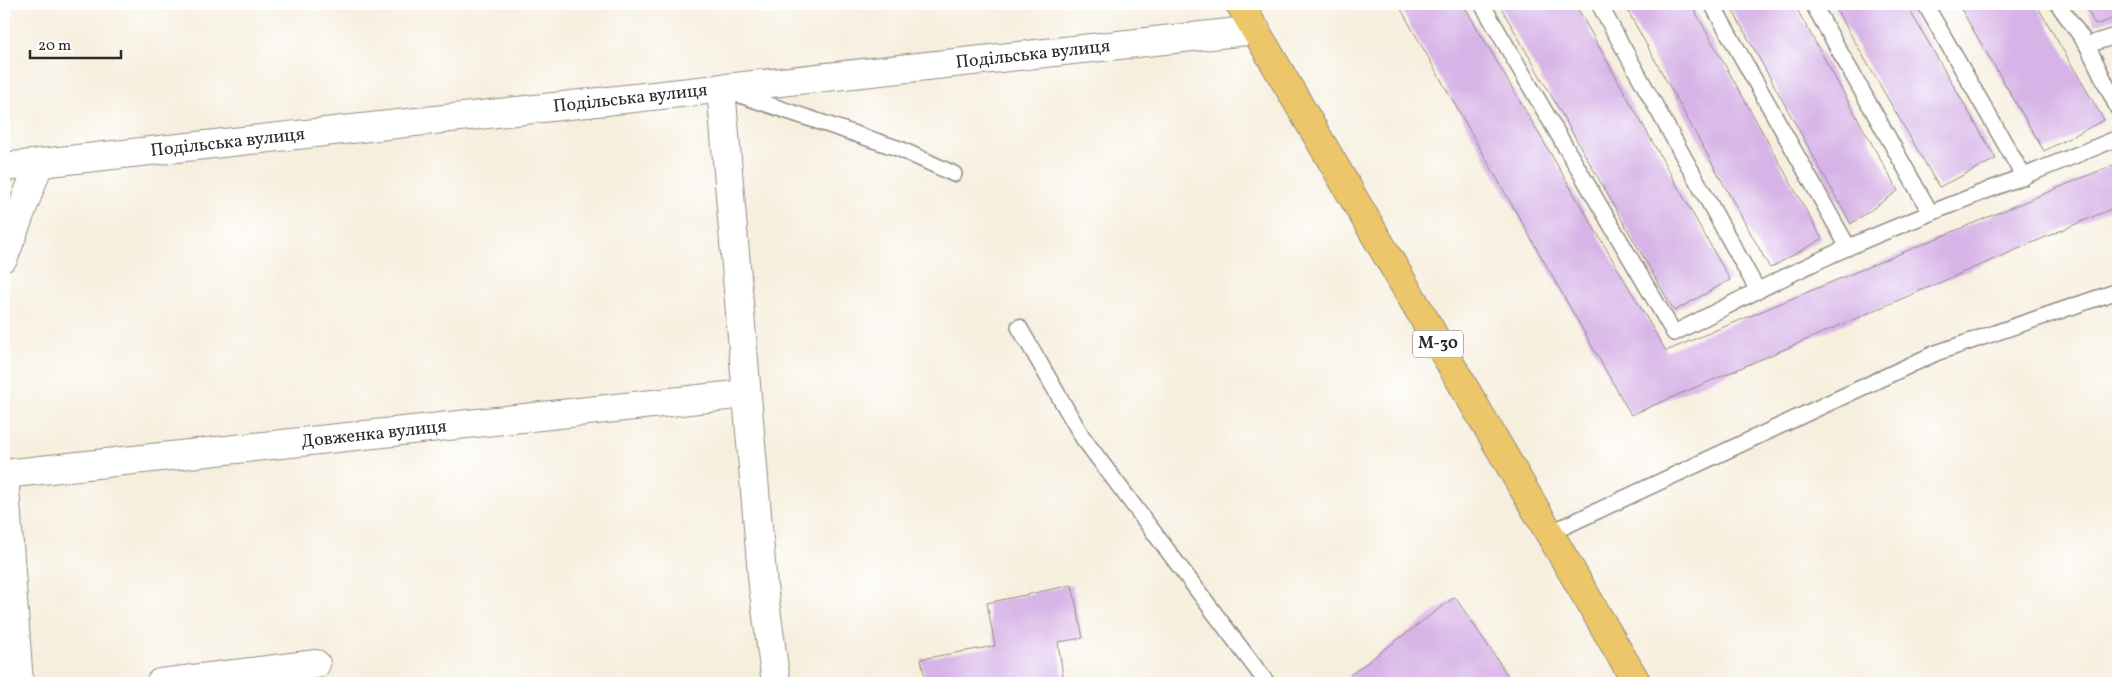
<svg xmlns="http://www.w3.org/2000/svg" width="2122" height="687" viewBox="0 0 2122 687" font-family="Vollkorn,serif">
	<rect width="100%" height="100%" fill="#fff"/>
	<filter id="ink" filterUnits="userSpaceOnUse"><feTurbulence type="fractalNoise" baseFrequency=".02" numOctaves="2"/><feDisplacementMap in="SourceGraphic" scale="10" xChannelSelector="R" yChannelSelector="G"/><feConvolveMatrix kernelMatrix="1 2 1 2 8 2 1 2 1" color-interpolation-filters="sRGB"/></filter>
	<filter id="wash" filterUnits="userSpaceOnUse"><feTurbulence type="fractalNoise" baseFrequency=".0096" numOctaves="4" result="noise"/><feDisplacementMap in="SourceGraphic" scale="20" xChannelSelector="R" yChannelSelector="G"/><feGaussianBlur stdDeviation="1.12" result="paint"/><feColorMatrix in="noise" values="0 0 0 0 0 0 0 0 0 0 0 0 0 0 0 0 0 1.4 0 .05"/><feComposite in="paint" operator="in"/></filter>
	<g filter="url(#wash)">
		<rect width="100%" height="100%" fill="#f7efde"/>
		<g id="blocks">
			<path fill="#d7b4e7" d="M1398,4H1463L1666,351L2118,163V206L1631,415Z
				M1499,4H1575L1730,280L1674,311Z
				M1624,4H1691L1822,239L1770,268Z
				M1729,4H1794L1898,191L1851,224Z
				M1833,4H1906L1996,159L1939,187Z
				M1958,4H2036L2104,120L2044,151Z
				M2085,4H2118V17L2095,25Z
				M1072,585L1083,638L1058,642L1064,683H926L921,659L995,646L987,603Z
				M1455,597L1509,677L1499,683H1356L1350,675Z"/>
		</g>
	</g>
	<g filter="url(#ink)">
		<use href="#blocks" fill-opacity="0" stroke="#918d84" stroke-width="1"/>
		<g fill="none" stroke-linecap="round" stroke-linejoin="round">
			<defs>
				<path id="service" d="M1482,4L1674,333C1732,304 1791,272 1851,246C1939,208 2029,175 2118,138
					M1599,4L1758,291
					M1712,4L1848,247
					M1813,4L1930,212
					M1925,4L2024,177
					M2058,4L2087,45L2118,109
					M2087,45L2118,35
					M734,93L900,149L954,174
					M1019,327L1083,438L1267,683
					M1550,533L1936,353L2118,291"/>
				<g id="minor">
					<path d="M721,88L763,586L776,683"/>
					<path id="s1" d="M4,167L1256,30"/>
					<path d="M4,257L39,164"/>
					<path id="s2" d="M4,474L745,394"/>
					<path d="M4,475L19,683"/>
					<path d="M160,683L316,664"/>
				</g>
				<path id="trunk" d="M1240,4L1637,683"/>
			</defs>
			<use href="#service" stroke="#918d84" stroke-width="18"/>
			<use href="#minor" stroke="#918d84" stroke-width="30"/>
			<use href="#trunk" stroke="#918d84" stroke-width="30"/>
			<use href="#service" stroke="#fff" stroke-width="15"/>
			<use href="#minor" stroke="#fff" stroke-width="28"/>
			<use href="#trunk" stroke="#ecc669" stroke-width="28"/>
		</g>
	</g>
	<g text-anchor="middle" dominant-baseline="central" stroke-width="4" stroke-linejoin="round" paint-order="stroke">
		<rect fill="#fff" stroke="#6b6b6b" stroke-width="1" x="1413" y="330.5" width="50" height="27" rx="4"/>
		<g font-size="16" font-weight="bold" fill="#2b2b2b">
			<text x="1438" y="344">М-30</text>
		</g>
		<g font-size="18" fill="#2b2b2b" stroke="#fff">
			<text stroke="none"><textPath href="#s1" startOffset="1035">Подільська вулиця</textPath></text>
			<text stroke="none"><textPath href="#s1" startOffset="630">Подільська вулиця</textPath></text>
			<text stroke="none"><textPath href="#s1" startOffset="225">Подільська вулиця</textPath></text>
			<text stroke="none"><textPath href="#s2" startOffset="372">Довженка вулиця</textPath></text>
		</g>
	</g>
	<rect width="2122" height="687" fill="none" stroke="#fff" stroke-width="20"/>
	<path d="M30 50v8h91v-8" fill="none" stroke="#2b2b2b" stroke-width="2.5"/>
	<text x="38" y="50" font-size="15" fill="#2b2b2b" stroke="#ffffff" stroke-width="4" paint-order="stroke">20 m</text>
</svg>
